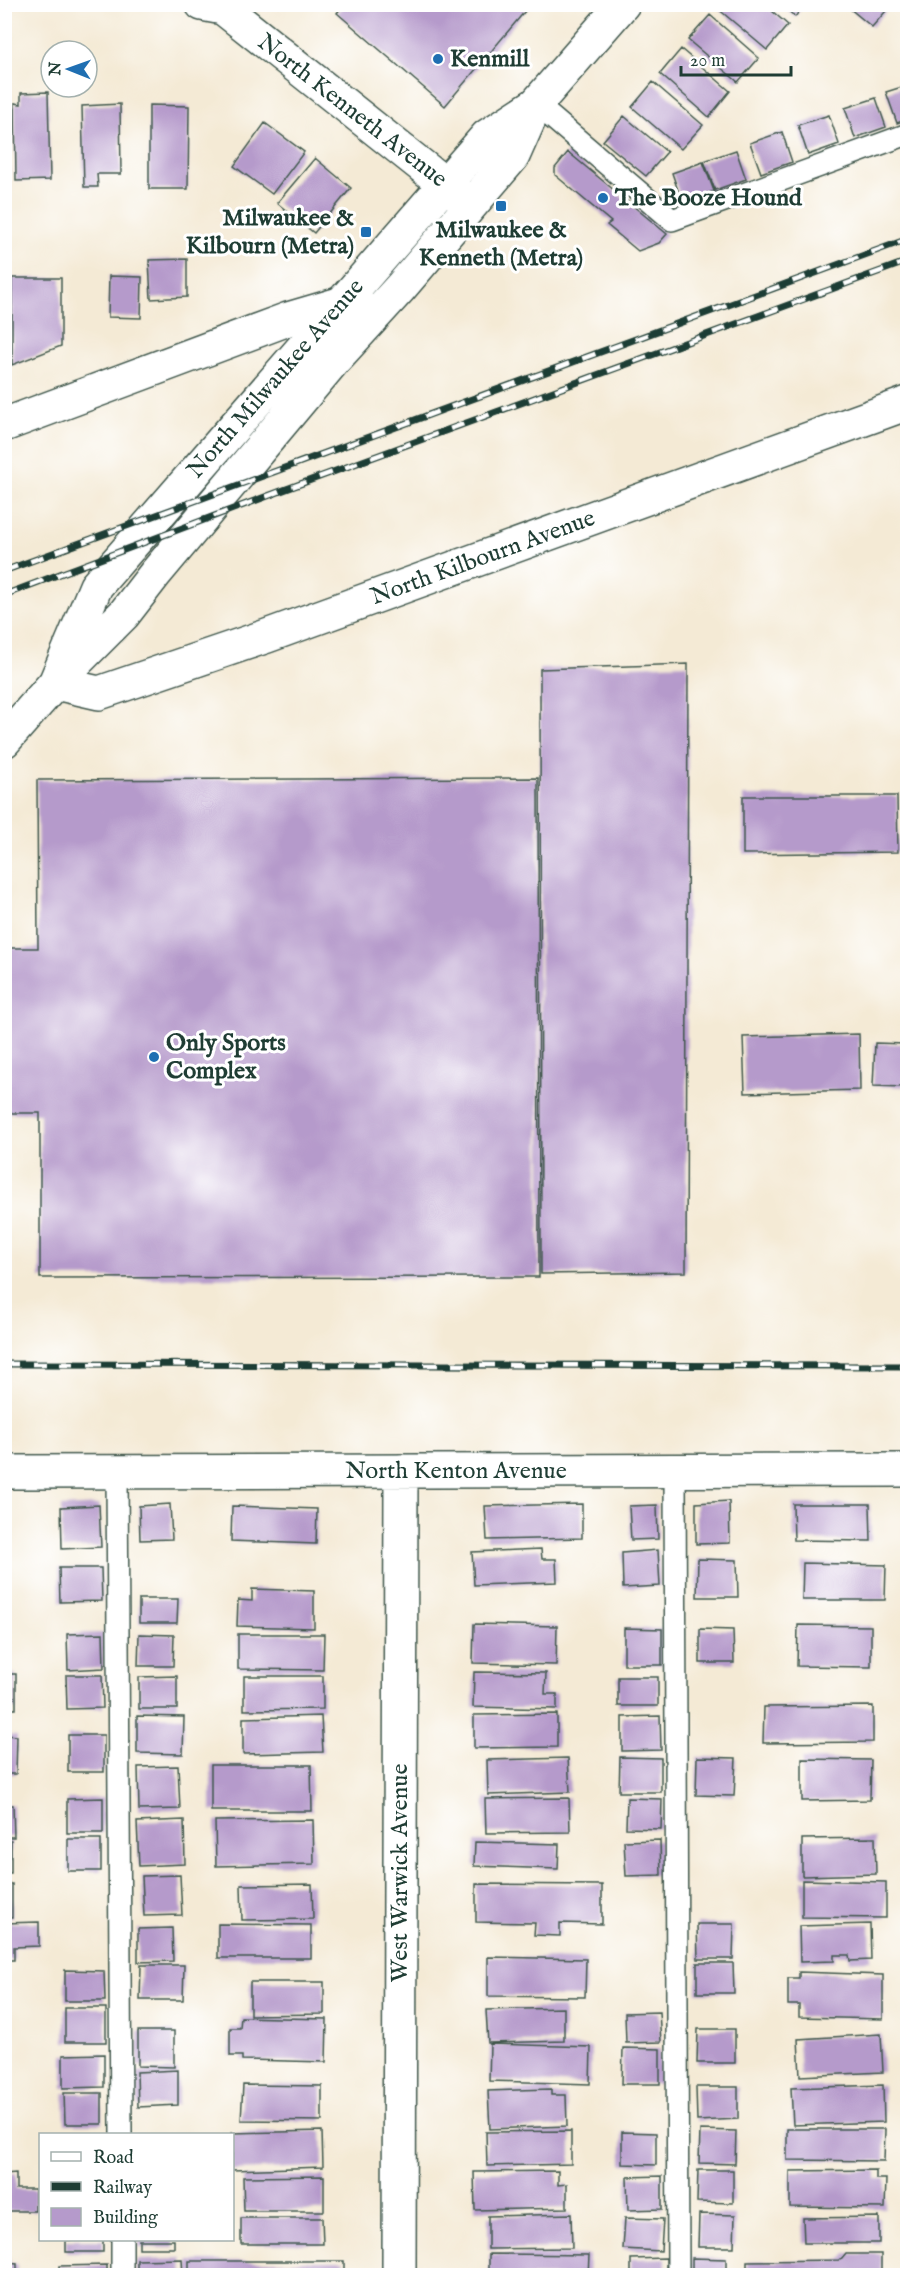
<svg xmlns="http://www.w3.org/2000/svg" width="912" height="2280" viewBox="0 0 912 2280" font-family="'IM FELL English',serif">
	<rect width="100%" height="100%" fill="#fff"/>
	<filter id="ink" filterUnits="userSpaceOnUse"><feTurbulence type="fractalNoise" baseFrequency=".0167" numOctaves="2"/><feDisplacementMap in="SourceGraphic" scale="12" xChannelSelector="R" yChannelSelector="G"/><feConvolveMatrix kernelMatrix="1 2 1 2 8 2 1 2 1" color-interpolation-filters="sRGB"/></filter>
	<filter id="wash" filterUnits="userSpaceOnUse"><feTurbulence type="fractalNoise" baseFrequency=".008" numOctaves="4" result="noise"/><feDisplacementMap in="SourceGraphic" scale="24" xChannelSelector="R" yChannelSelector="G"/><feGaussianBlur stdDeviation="1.35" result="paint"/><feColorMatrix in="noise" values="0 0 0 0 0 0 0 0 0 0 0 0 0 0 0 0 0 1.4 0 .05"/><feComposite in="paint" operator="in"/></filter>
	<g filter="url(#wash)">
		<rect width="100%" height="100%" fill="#f4ead5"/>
		<g id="blocks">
			<path fill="#b59acb" d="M344,4H531L445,106L337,13Z
				M720,4H764L788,25L767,50L717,8Z
				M781,4H805L795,17Z
				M850,4H892L872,27L848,7Z
				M710,15L759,58L738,82L688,40Z
				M681,49L730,91L709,117L660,74Z
				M653,82L703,125L681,149L632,107Z
				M908,85V119L897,123L886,92Z
				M48,92L50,180L16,181L15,103L21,104V93Z
				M876,98L886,127L855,138L845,108Z
				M120,104L121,174H97L98,187H84L82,106Z
				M149,105L189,106L188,189H149Z
				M829,115L839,144L808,155L798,125Z
				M624,116L667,152L646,176L603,141Z
				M265,123L304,152L272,194L234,166Z
				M782,132L792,162L761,173L750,143Z
				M736,150L746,179L715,190L704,161Z
				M568,152L667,234L659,243L638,251L607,225L611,222L555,175V168Z
				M315,158L351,188L314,233L277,203Z
				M4,160L10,166V201H4Z
				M703,162L714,191L682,202L672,173Z
				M187,259V297L151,299L149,260Z
				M109,276L142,277L141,318L108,317Z
				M12,278H61V346L12,365Z
				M688,664L686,1272L541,1274L540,669Z
				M538,778L539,1277L40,1278V1113H4V948H38L37,780Z
				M743,796H897L898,852L743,854Z
				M859,1034L860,1090L745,1093L743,1037Z
				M875,1043L905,1044L904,1087L873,1086Z
				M729,1501L730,1543L696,1544V1503Z
				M170,1504L172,1539L140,1540L139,1506Z
				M582,1504V1538L487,1540L485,1506Z
				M793,1504H870L871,1541L794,1540Z
				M99,1505L101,1547L62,1549L61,1507Z
				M657,1505L658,1539L631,1540L629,1506Z
				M232,1506L317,1509L316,1544L231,1541Z
				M541,1549L542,1559H556L557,1582L474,1585L472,1552Z
				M658,1550L660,1586L623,1588L622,1553Z
				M698,1559L737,1560L738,1597H697Z
				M803,1563L886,1565L885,1600H802Z
				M59,1568H101L102,1601L60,1602Z
				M252,1589L314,1591V1628L237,1626L238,1600L252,1601Z
				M139,1599H178L177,1623H139Z
				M474,1624L557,1626L556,1665L473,1663Z
				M798,1625L871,1626V1667L797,1666Z
				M624,1628L662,1629V1665H624Z
				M700,1629L733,1630L734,1663H700Z
				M103,1633L104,1668L68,1670L67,1634Z
				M139,1634L174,1635L173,1666H138Z
				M238,1634H324L323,1670L238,1669Z
				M474,1672L546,1673L545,1694H557V1709L473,1707Z
				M4,1674H16V1709H4Z
				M66,1675H102L103,1708L67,1709Z
				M177,1676V1709H139V1677Z
				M244,1676H323V1709L244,1710Z
				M618,1677H658V1706H618Z
				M873,1706V1742L763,1743L764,1707Z
				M557,1714V1747L474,1748V1715Z
				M137,1716L184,1717L183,1754L137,1753Z
				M321,1716L323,1752L243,1754V1718Z
				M660,1716L661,1750L622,1751V1717Z
				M4,1735L17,1736L16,1774H4Z
				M68,1735H104V1772H68Z
				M620,1757L661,1758V1792H619Z
				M697,1757L736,1758L734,1796L696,1795Z
				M568,1758L570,1792L488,1795L487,1760Z
				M802,1759L871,1760L870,1800L802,1801Z
				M211,1765H311L312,1811H211Z
				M178,1766L180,1809L139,1810L138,1767Z
				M103,1798V1833H67V1799Z
				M569,1798L570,1832L486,1833L485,1799Z
				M627,1798L662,1799L661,1829L626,1828Z
				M4,1805H13L14,1837H4Z
				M184,1820L185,1864L139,1866L137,1822Z
				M313,1820L314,1864L216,1866L215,1821Z
				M875,1838L876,1874L802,1876V1839Z
				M68,1839H101V1871H68Z
				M11,1840V1873H4V1841Z
				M660,1840L661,1875L626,1876L624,1841Z
				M475,1842L559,1844L558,1869L474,1866Z
				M180,1875L182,1915L144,1916L142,1876Z
				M802,1880L886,1882V1918L802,1917Z
				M4,1884H12V1918H4Z
				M312,1884L313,1919L242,1920L241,1885Z
				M476,1884L602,1885V1924L560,1923V1936L534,1935L535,1923L476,1922Z
				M39,1922V1946L14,1947V1960H4V1923Z
				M218,1924L311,1925V1958H218Z
				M697,1924H734L733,1959H698Z
				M870,1924L871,1960L850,1961L849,1955H834V1961L800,1962L799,1926Z
				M172,1928L173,1961L138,1962V1929Z
				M488,1957L586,1959L585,1997L488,1996Z
				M697,1963H733L734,1993H697Z
				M141,1965H184L183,2000H140Z
				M65,1970L104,1971L105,2001H65Z
				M799,1972L883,1975V2019L799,2017V2005H788V1978H799Z
				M250,1982H324V2014L250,2015Z
				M65,2008H106V2042H65Z
				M564,2008V2041L488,2043L486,2010Z
				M659,2012L661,2042L626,2043L625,2013Z
				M241,2017L327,2019L326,2062L242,2060V2056H230V2028H240Z
				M698,2029H735V2063H697Z
				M138,2031H174V2067L138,2066Z
				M881,2034L883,2072L800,2076L798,2039Z
				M490,2044L591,2047L590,2084L489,2081Z
				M623,2048L660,2049V2084H622Z
				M104,2054V2087L63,2088V2055Z
				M178,2070V2105L138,2107L137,2072Z
				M243,2085L322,2086V2121L241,2120Z
				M883,2085L884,2122L793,2125L791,2088Z
				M696,2087H738V2119L697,2121Z
				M551,2089V2095H566L567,2126L490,2129L488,2091Z
				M64,2093H102V2124H65Z
				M787,2129H885L884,2161L787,2160Z
				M700,2130L736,2131L735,2164L699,2163Z
				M322,2131L323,2167L232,2170V2133Z
				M571,2131V2164L487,2166L486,2132Z
				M622,2132L656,2133V2165L622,2164Z
				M698,2170H733V2203L697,2202Z
				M876,2170V2179H886L885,2208L790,2207V2171Z
				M558,2171V2185L567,2184V2208L475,2210L474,2172Z
				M16,2173V2189H35V2211H4V2174Z
				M324,2176V2211H244L243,2177Z
				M662,2176V2209L628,2210L627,2177Z
				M571,2214L572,2248L488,2249V2216Z
				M699,2214L735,2215L734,2247H698Z
				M879,2217V2243H804L803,2218Z
				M241,2218H322L323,2244H241Z
				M625,2218L663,2219L661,2251L623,2249Z
				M66,2240H103V2252H66Z
				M139,2240H174V2248H139Z
				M489,2254L589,2255L588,2276H489Z
				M846,2254H881V2276H747V2261L841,2260Z
				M666,2258V2276H631V2259Z
				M692,2258L726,2259V2276H692Z
				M4,2259H10V2263L17,2264V2276H4Z
				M182,2259L183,2276H137V2260Z
				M189,2261H344V2276H189Z
				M107,2265V2276H59V2266Z"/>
		</g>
	</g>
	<g filter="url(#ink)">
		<use href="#blocks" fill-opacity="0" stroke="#3f574c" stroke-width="1.5"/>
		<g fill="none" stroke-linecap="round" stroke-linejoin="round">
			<defs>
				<path id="lane" d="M536,104L672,220L908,134
					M675,1471L678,2276
					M117,1472L121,2134
					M122,2240V2276"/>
				<path id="street" d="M202,4L223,8L466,201
					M4,425L288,319L356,299
					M55,683L99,693L267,636L908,403
					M4,1472L908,1470
					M399,2276L401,1471"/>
				<path id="secondary" d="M55,683L96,586L487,136L536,104L623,4
					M4,741L55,683L124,614L155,574L335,359L400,288L513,156L536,104"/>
			</defs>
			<use href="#lane" stroke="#3f574c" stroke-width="24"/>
			<use href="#street" stroke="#3f574c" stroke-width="36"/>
			<use href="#secondary" stroke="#3f574c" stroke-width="36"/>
			<use href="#lane" stroke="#fff" stroke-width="21"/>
			<use href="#street" stroke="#fff" stroke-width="33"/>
			<use href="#secondary" stroke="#fff" stroke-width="33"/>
			<defs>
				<path id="rail" d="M4,571L908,239
					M4,595L281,491L908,261
					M4,1364L908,1366"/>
			</defs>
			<use href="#rail" stroke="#1f3d34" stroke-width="7"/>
			<use href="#rail" stroke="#fff" stroke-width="4.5" stroke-dasharray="14" stroke-linecap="butt"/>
		</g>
	</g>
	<g fill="#1f6fb2" stroke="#fff" stroke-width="2">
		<circle cx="438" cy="59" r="6"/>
		<circle cx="603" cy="198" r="6"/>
		<rect x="495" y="200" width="12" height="12" rx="3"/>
		<rect x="360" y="226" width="12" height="12" rx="3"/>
		<circle cx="154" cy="1057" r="6"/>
	</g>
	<g text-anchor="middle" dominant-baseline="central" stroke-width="6" stroke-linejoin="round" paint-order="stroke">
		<g font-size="24" font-weight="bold" fill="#1f3d34" stroke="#fff" text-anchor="start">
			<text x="450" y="59">Kenmill</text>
			<text x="615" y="198">The Booze Hound</text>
			<text x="354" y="218" text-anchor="end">Milwaukee &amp;<tspan x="354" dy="28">Kilbourn (Metra)</tspan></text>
			<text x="501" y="230" text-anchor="middle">Milwaukee &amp;<tspan x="501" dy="28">Kenneth (Metra)</tspan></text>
			<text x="166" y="1043">Only Sports<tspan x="166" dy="28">Complex</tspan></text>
		</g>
		<g font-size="24" fill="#1f3d34" stroke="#fff">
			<text transform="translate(352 111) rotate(38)">North Kenneth Avenue</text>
			<text transform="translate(276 379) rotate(-49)">North Milwaukee Avenue</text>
			<text transform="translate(483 558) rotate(-20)">North Kilbourn Avenue</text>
			<text x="456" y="1471">North Kenton Avenue</text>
			<text transform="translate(400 1873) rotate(-90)">West Warwick Avenue</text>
		</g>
	</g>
	<rect width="912" height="2280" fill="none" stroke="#fff" stroke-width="24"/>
	<rect x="39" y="2133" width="195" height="108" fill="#ffffff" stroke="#a5b1ae" stroke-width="1.5"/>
	<rect x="51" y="2152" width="30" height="9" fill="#ffffff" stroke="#a5b1ae" stroke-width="1.5"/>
	<text x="93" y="2163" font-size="18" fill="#1f3d34">Road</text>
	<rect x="51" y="2182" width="30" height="9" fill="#1f3d34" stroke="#a5b1ae" stroke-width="1.5"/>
	<text x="93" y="2193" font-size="18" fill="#1f3d34">Railway</text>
	<rect x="51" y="2208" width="30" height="18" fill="#b59acb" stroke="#a5b1ae" stroke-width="1.5"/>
	<text x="93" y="2223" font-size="18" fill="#1f3d34">Building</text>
	<g transform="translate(69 69) rotate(271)"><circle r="28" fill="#ffffff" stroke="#a5b1ae" stroke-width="1.5"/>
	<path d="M0-4.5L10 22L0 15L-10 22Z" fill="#1f6fb2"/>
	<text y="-9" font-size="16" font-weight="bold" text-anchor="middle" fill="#1f3d34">N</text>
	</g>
	<path d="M681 66v9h110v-9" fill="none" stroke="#1f3d34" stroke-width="3"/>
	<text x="690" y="66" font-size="18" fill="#1f3d34" stroke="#ffffff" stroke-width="4.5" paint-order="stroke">20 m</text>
</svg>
